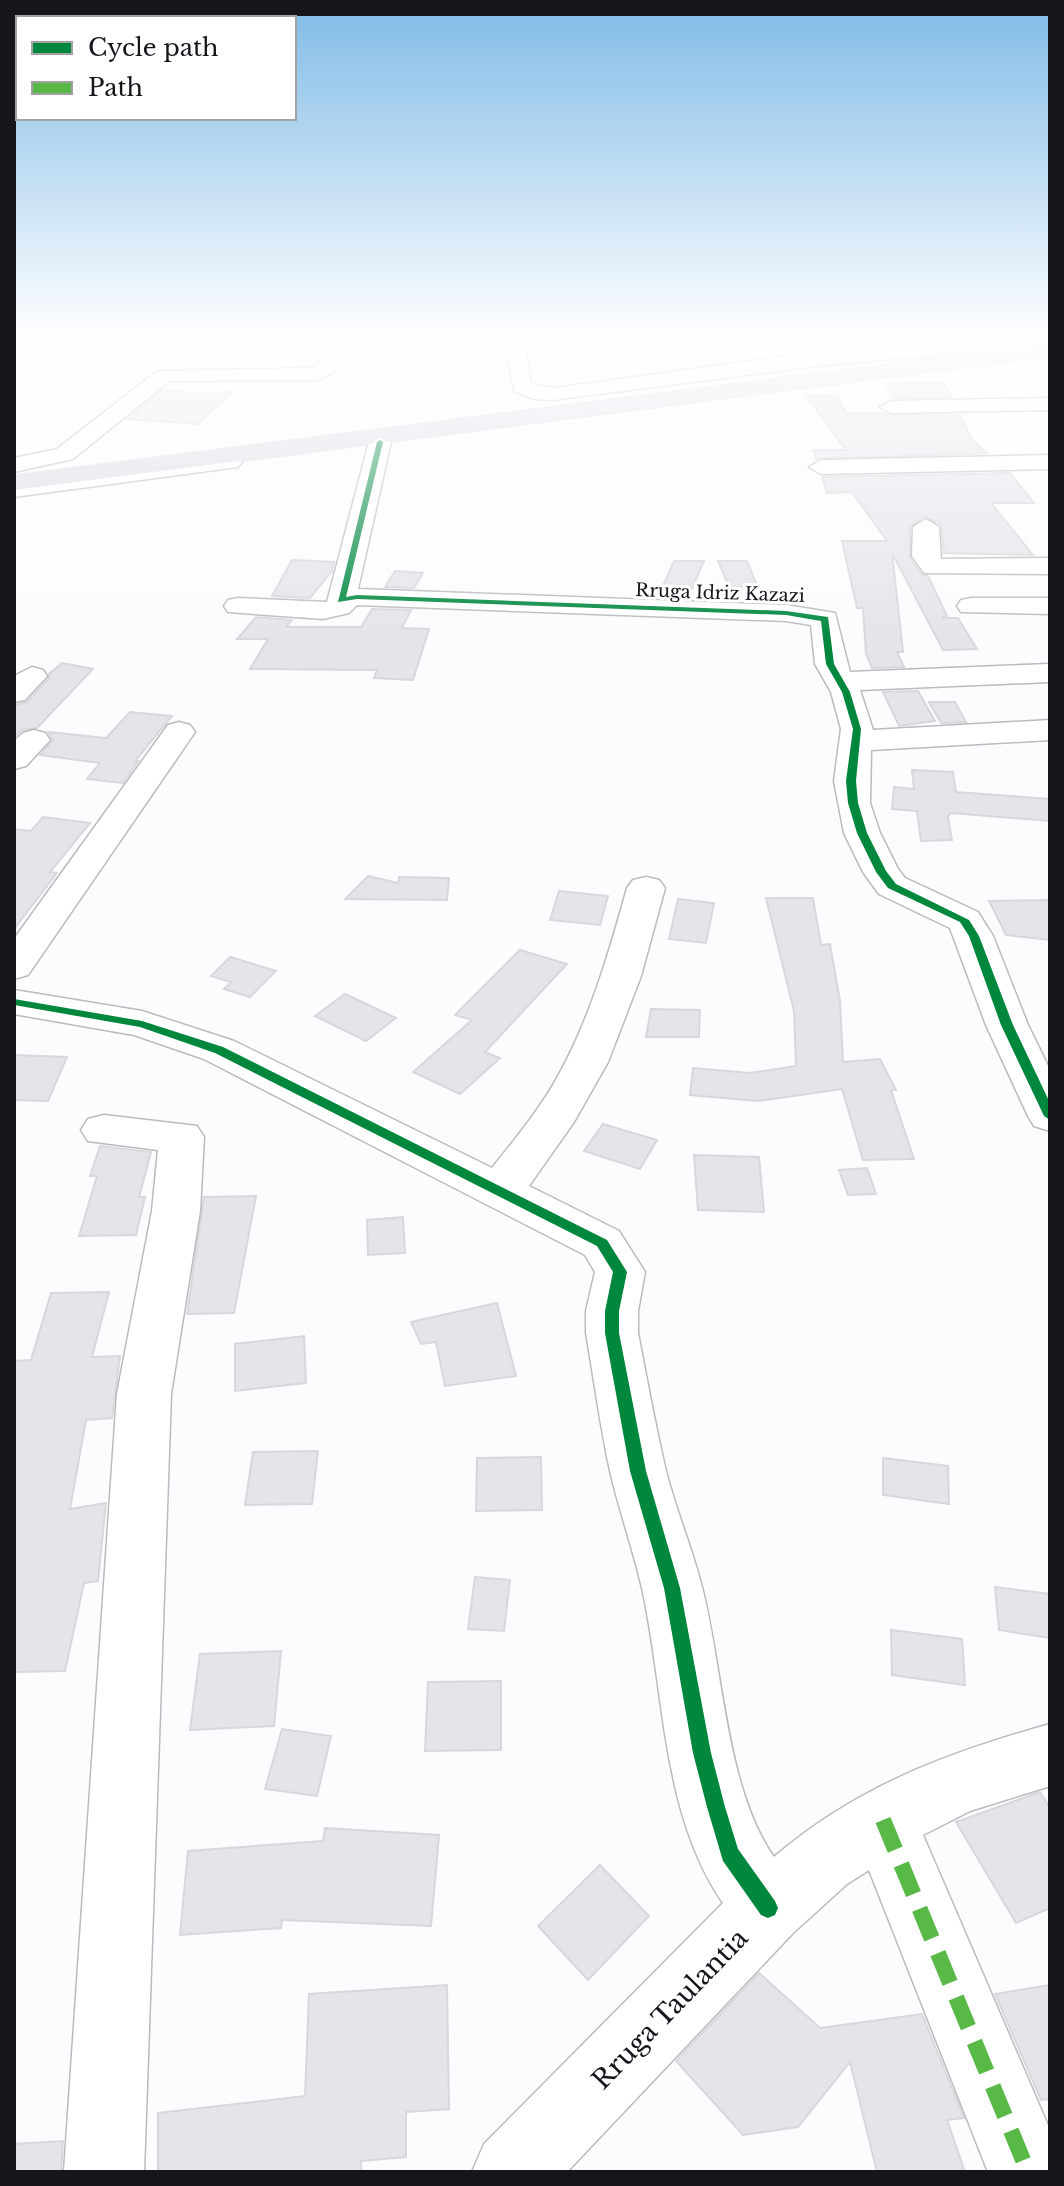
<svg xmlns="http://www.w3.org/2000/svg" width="1064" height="2186" viewBox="0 0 1064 2186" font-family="'Libre Baskerville',serif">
	<rect width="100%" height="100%" fill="#fcfcfe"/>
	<path fill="#e3e5ea" stroke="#d6d8db" stroke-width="2" d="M923,383L945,384L951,397L894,398L886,384Z
		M162,390L195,393L232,392L198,424L127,419Z
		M806,396H837L846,413L960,415L973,441L987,453L816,459L813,450H846Z
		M1010,473L1034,503H991L1033,555L944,553L941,524L924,516L910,527V558L922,575L928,576L947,616L942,618H958L977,649L943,650L892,553L903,652H897L904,667L872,668L866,654L863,608H857L842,541H887L852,492L827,493L822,477Z
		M292,560L334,562L332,571L310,598L272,596Z
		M674,561H704L688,598L658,597Z
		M718,561H747L758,588L729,587Z
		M395,571L423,573L414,588L385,587Z
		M372,609L411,610L402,628L429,629L413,680L374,678L377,670L250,669L268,639H237L256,617L292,620L286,627H361Z
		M62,663L93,669L37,728L22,730L14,737V705L27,702L49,678V674Z
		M918,691L935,721L899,726L883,692Z
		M929,702H955L966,722L941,723Z
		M130,712L172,716L135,761H138L123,783L87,779L100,763L40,755L53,740L48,732L106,738Z
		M912,770L953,772L956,792L1050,799V821L951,813L948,817L952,840L921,841L917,811L892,809L894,787L914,789Z
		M43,817L90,823L50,872L57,873L14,929V829L31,831Z
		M368,876L398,883L399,877L449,878L447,900L345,899Z
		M559,891L608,896L600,925L550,920Z
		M766,898H813L821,945L830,944L840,1001L843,1062L880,1059L896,1090H891L914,1159L863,1160L842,1089L758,1101L690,1095L693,1068L750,1073L796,1066L794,1011Z
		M678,899L714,903L706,943L669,939Z
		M1050,900V940L1006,935L989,901Z
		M520,950L567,964L485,1052L500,1058L460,1094L413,1072L472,1020L455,1015Z
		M230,957L237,959L276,971L250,997L224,989L231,982L211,976Z
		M345,994L396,1018L366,1041L315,1016Z
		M651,1009L700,1010L699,1037H646Z
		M14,1055L67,1057L48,1101L14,1100Z
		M603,1124L657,1140L640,1169L584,1151Z
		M100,1146L151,1152L139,1197H145L136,1235L79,1236L97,1176H90Z
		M694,1155L759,1157L764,1212L698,1210Z
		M867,1168L876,1194L848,1195L839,1170Z
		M256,1196L234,1313L187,1314L204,1197Z
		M403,1217L405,1253L368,1255L367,1220Z
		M109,1292L92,1357L120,1356L112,1418L86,1420L70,1509L106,1503L98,1581L84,1583L65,1671L14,1672V1361L31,1360L51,1293Z
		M497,1303L516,1376L445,1386L436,1342L421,1344L411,1322Z
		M304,1336L306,1383L235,1391V1344Z
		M318,1451L312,1504L245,1505L253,1452Z
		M541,1457L542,1510L476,1511L477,1458Z
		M883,1458L948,1466L949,1504L883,1495Z
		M475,1577L510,1580L504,1631L468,1629Z
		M995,1587L1050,1594V1638L999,1630Z
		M891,1630L962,1639L965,1685L892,1675Z
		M281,1651L274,1726L190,1730L200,1654Z
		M501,1681V1750L425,1751L428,1682Z
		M282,1729L331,1736L317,1796L265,1789Z
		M1040,1792L1050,1808V1908L1016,1923L956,1822Z
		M325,1828L439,1835L431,1926L282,1920L281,1928L180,1935L188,1851L323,1841Z
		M600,1865L649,1916L588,1980L538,1926Z
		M759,1973L820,2028L922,2014L964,2118L947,2120L965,2172H877L850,2062L798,2127L743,2135L676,2061Z
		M447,1985L449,2109L406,2112V2157L361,2161V2172H158V2113L305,2096L309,1994Z
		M1050,1985V2099L1041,2100L995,1994Z
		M63,2141L61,2172H14V2144Z"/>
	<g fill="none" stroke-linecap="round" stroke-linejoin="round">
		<defs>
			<path id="minor" d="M362,337C395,335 504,328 526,352L531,384L553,388C717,367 884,337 1050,337V344L817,366L553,400L534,399L514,391L507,355C479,344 392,339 363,349C345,355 337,375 317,380L169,381L73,459L14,472V458L57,449L157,371L313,368L343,345Z
				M1050,398V410L891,413L880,407L891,401Z
				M380,435L391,442L358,589L786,605L835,613L850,672L1050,664V682L860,690L873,730L1050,720V740L871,750L870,803L880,833L898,869L905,878L978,912L993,936L1028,1025L1050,1070V1131L1034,1126L1028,1116L986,1025L950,928L879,894L863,872L844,833L834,781L841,729L831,692L815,664L811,625L786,621L357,605L349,613L323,619L228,612L224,606L228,600L238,598L327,602L369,442Z
				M230,455L238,457L242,462L238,467L14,497L16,483Z
				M1050,455V469L821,474L809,467L821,460Z
				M926,519L939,527L941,559L1050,558V574L924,573L912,556L913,527Z
				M971,598H1050V614L961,612L957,606L961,600Z
				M32,667L43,670L47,676L25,700L14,702V676Z
				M179,722L190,725L195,732L28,975L14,979V939L168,725Z
				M34,730L45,733L50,740L26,766L14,769V741L23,733Z
				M646,877L659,880L665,888L641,976L608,1062L574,1122L529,1186L619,1231L645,1272L638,1311V1333C647,1379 655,1425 666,1471C676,1510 692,1548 702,1587C723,1668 726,1790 774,1857C857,1786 947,1753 1050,1724V1786L970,1811L923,1835L1050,2130V2172H988L869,1870L847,1884L793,1933L567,2172H472L484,2144L723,1903C661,1813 665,1692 642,1588C633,1549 619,1510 610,1471C600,1425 594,1379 586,1333V1311L595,1272L585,1255L204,1059L134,1035L14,1014V990L142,1011L234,1041L492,1168C515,1139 539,1110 557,1078C590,1019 609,953 627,888L633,880Z
				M104,1115L197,1126L204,1137L200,1211L171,1394L144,2172H64L117,1394L152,1211L158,1150L88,1141L81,1130L88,1119Z"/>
			<path id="highway" d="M1050,344V356L14,490V476Z"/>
		</defs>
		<use href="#minor" stroke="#babbbe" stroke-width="3"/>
		<use href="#highway" stroke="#d9d9db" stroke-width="3"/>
		<use href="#minor" fill="#fff" fill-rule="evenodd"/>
		<use href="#highway" fill="#ddd8e4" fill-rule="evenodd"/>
		<path stroke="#58b947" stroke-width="16" stroke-dasharray="32 16" stroke-linecap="butt" d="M883,1820L1028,2172"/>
		<defs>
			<path id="cycleway" d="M380,440L383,442L346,597L357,595L786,611L828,617L834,664L850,692L861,729L856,781L858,803L867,833L886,871L896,884L969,920L979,936L1013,1025L1050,1103V1120L1044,1116L1001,1025L969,936L960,922L888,888L876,872L857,833L848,803L846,781L853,729L842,692L826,664L821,621L786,615L357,599L338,602L377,442Z
				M14,999L142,1021L223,1047L607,1240L627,1272L619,1311V1333L646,1471L680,1588L711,1753L725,1807L738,1849L775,1901L778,1908L775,1915L768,1918L761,1915L723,1861L707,1807L693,1753L664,1588L630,1471L605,1333V1311L613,1272L597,1246L215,1053L140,1027L14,1005Z"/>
		</defs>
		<use href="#cycleway" stroke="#fff" stroke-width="5"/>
		<use href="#cycleway" fill="#00873e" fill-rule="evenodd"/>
	</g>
	<linearGradient id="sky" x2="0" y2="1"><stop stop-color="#7fbbe6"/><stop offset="0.52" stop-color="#fefeff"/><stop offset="1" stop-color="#fefeff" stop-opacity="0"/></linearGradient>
	<rect width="1064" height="643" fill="url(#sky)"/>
	<g text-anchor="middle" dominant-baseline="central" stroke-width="6" stroke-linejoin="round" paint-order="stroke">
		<g font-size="18" fill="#15161c" stroke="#fff">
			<text transform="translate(720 593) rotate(2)">Rruga Idriz Kazazi</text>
		</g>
		<g font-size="26" fill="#15161c" stroke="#fff">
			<text transform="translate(670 2009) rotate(-46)">Rruga Taulantia</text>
		</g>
	</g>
	<rect width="1064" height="2186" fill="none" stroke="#15161c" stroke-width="32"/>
	<rect x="16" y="16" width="280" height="104" fill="#ffffff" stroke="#a1a2a4" stroke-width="2"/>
	<rect x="32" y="42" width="40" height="12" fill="#00873e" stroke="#a1a2a4" stroke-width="2"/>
	<text x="88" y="56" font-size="24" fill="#15161c">Cycle path</text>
	<rect x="32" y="82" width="40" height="12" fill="#58b947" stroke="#a1a2a4" stroke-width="2"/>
	<text x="88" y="96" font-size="24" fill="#15161c">Path</text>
</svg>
